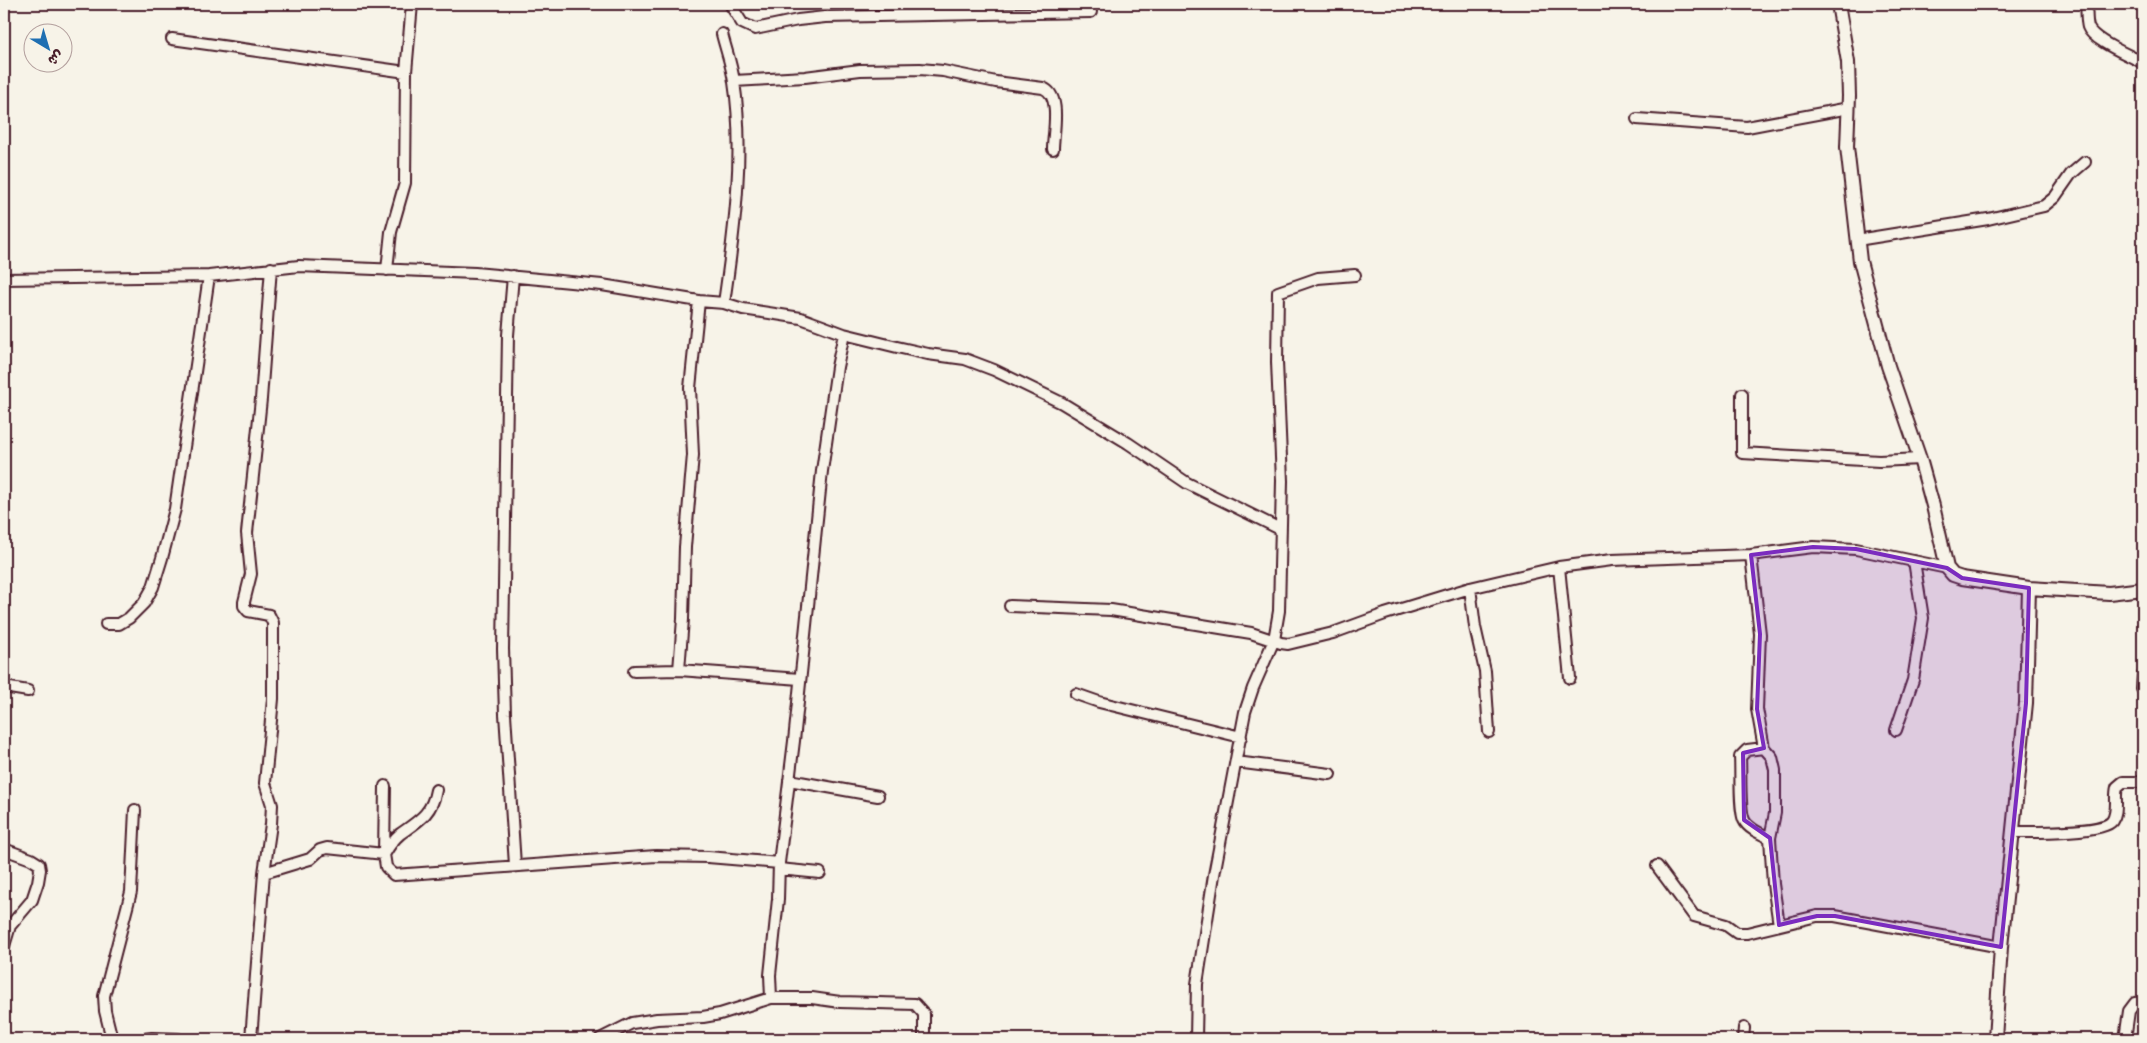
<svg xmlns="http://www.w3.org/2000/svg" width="2147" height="1043" viewBox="0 0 2147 1043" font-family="Delius,'Playpen Sans Arabic',sans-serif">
	<rect width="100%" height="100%" fill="#f7f3e8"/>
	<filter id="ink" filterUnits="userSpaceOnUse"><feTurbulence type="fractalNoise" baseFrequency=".02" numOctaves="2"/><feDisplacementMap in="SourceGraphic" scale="10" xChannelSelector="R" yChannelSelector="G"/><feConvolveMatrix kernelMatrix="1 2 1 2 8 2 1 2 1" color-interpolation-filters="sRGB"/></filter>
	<g filter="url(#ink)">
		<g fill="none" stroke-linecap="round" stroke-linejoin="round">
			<defs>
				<path id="minor" d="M730,4L742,23L755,29L798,20L825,17L1091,12
					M2086,4C2087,11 2086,20 2088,27C2093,41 2130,55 2143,63
					M722,34C726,50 732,66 734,82C745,152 734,234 724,303
					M172,39L406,72
					M734,81L805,77L860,70L920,69L943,71L996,82L1043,88C1062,95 1053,132 1053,149
					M1637,119L1747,127L1849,108
					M1857,240L1988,219L2044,206L2055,197L2071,174L2085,162
					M387,270L391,232L405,183L406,72L412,4
					M513,276L508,335L503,649L505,714L515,865
					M4,279L209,276L299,266L475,273L602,285L699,301L724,303L743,309L801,318L844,334L897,347L928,354L965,359L994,370L1062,403L1128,443L1187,483L1280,529
					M1742,394V453L1879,461L1920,459
					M1751,555L1760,634L1757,709L1764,748L1772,757L1775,770V813L1770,838L1773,884L1779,925
					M1559,567L1570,678
					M1470,588L1475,627L1485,671L1489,732
					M1010,606L1111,610L1251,633L1281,643L1288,644L1333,633L1385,614L1470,588L1559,567L1612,560L1751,555L1813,547L1856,549L1947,568
					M106,624H119L129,618L144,603L153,587L162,558L175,509L209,276
					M679,670L683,619L685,547L693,455L690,388L699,301
					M634,671L679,670L800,679
					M4,687L28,691
					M2142,689L2143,675
					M1076,694L1099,702L1241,737
					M1896,730L1913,680L1923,618L1914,561
					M1764,748L1747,750L1740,757C1741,771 1739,809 1744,820C1748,829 1761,834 1770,838
					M1236,762L1330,774
					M789,780L878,796
					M385,786L384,854L386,867L394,875L656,856L708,857L779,863
					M2014,832C2031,832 2104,833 2112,821C2119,811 2114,798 2117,787L2123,782H2143
					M4,849L31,859L39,864L40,870L38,882L32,900L10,926L4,946
					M385,853C389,846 394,839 400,834C418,821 432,814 436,790
					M1657,866L1694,916L1726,925L1737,933H1747L1817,916H1835L2001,947
					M779,869L820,873
					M264,873L310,859L320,850L327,848L384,854
					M771,998L770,975L778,899L779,863L794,741L822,471L837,367L844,334
					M112,1039L105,1011L104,996L131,892L135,810
					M145,1039L152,1038L178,1039
					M251,1039L264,873L271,824L272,805L265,783L273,699V623L269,615L248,611L244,606V602L251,574L247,533L261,399L271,268
					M600,1039L632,1023L657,1019L703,1017L720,1014L771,998H812L840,1002L915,1004L924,1014V1039
					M1196,1039L1197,984L1214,875L1245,712L1253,688L1274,640L1279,611L1282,481L1277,362L1278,292L1318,278L1355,275
					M1743,1039L1744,1028
					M2125,1039L2129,1011L2135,1003L2143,1002"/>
				<path id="tertiary" d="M1838,4L1848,62L1849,96L1847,147L1860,261L1888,366L1920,459L1933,506L1947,568L1953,575L1962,578L2029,588L2026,703L2001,947L1995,1039
					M2029,588L2109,593L2143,589"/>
			</defs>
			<use href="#minor" stroke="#4a1f2b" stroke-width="14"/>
			<use href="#tertiary" stroke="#4a1f2b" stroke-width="16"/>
			<use href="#minor" stroke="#f7f3e8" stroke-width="10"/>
			<use href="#tertiary" stroke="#f7f3e8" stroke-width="12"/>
		</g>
	</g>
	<path fill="#7b2cbf" fill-opacity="0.2" stroke="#7b2cbf" stroke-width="4" stroke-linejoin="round" d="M1813,547L1856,549L1947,568L1962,578L2029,588L2026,703L2001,947L1835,916H1817L1779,925L1770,838L1744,820L1743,753L1764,748L1757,709L1760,634L1751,555Z"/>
	<rect width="2147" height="1043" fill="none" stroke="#f7f3e8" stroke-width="20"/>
	<rect x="10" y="10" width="2127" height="1023" fill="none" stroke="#4a1f2b" stroke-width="2" filter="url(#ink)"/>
	<g transform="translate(48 48) rotate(142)"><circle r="24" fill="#f7f3e8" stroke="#b29e9c"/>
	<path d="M0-4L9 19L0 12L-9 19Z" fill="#1f6fb2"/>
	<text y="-8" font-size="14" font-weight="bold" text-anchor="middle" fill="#4a1f2b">ش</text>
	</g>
</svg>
